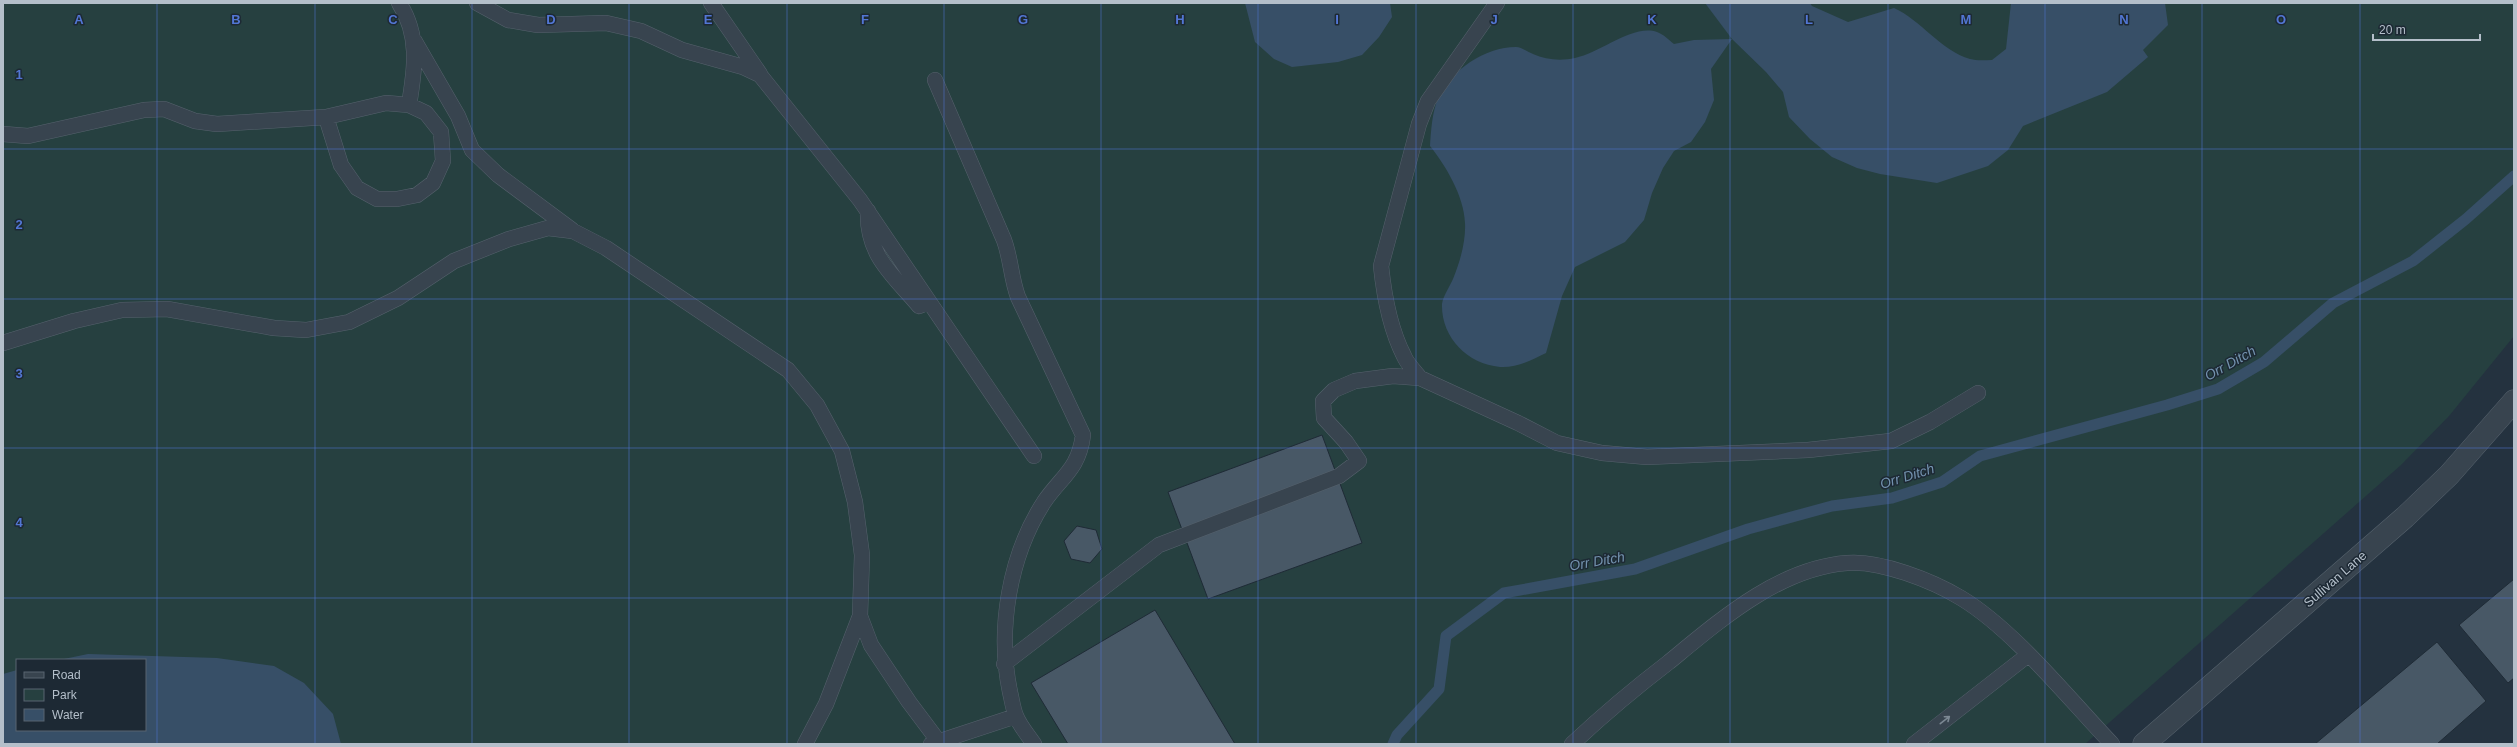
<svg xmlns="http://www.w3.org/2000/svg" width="2517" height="747" viewBox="0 0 2517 747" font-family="Arial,sans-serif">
	<rect width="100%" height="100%" fill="#24323f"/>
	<path fill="#264040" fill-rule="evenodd" d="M3,3H2514V336L2449,416L2401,465L2085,744H3ZM17,660H145V730H17Z"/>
	<path fill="#374f67" d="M1245,3H1390L1392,17L1379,37L1362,55L1338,62L1292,67L1274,59L1255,42Z
		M1705,3H1810L1812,6L1848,22L1894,8C1921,20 1941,51 1970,59C1977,61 1985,60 1992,60L2006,49L2011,3H2165L2168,25L2143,50L2148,57L2107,92L2023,126L2008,150L1988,166L1937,183L1880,174L1857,168L1832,157L1810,139L1789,117L1783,92L1766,72L1732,39L1711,69L1714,100L1705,122L1691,142L1674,151L1663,168L1652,193L1644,220L1625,242L1575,267L1562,296L1546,353C1532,360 1516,368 1500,367C1467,364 1441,337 1442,304C1443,296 1450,286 1453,279C1460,262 1466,241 1465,223C1464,196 1446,166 1430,146C1431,131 1432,113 1438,98C1451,70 1485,47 1516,47C1521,47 1528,52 1533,54C1546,60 1561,61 1575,58C1601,53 1632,24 1657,32C1663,34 1669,40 1674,44L1694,40L1732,39Z
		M88,654L217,658L274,666L304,683L333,714L341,744H3V674L17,670V730H145V660H59Z"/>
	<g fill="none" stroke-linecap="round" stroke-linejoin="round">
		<path stroke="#374f67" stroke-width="11" d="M1393,744L1397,735L1439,689L1446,636L1504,593L1635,569L1748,529L1832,506L1892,498L1942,482L1980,456L2167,405L2218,389L2264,362L2333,303L2413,261L2466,219L2514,176"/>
	</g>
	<path fill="#485866" stroke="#1f2b36" d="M1322,435L1362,543L1208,599L1168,492Z
		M1077,526L1096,530L1102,549L1090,563L1071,559L1064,541Z
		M2514,579V678L2508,683L2459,625Z
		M1155,610L1235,744H1068L1031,683Z
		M2437,642L2486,701L2437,744H2315Z"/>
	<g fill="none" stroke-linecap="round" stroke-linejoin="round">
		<defs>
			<path id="service" d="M399,3C420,35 415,69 409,105
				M477,3L508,20L538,25L606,23L641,31L682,50L743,67L760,75L860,200L1034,456
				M711,3L760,74
				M414,40L458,116L472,150L498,175L572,230
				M935,80L1004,240C1011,259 1011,278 1018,297L1083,435C1079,469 1061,477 1044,502C1009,556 997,630 1010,692C1012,700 1013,709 1016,716C1020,726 1028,735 1034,744
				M3,134L28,136L144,110L164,109L195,121L217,124L326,117L386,103L409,105L426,113L441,132L443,161L433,183L417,195L397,199H377L357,188L341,165L326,117
				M868,211C866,255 893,275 919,306L929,302
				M3,343L74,321L122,310L167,309L274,328L306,330L349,322L398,298L454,261L509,239L548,228L573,231L606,248L788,370L817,405L842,451L855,502L862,555L860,616
				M1420,378C1415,371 1407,364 1404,356C1390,329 1384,295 1381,266L1419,124L1428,101L1497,3
				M1004,664L1159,545L1339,476L1359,461L1346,442L1324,418L1323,401L1334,390L1355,381L1393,376L1420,378L1518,423L1557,443L1602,453L1647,457L1808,450L1891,441L1930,422L1978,393
				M805,744L826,704L860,616L871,645L909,702L939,742
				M931,744L1016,716
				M1572,744C1603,715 1635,688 1669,662C1719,621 1779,568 1847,563C1880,560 1933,581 1961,598C2014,630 2069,699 2112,744
				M1914,744L2028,655"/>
			<path id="tertiary" d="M2144,744L2405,517L2449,475L2514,401"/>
		</defs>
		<use href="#service" stroke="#56626d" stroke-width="16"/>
		<use href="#tertiary" stroke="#56626d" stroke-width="23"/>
		<use href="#service" stroke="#38444f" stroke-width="15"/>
		<use href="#tertiary" stroke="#38444f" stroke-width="22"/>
	</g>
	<defs><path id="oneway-shaft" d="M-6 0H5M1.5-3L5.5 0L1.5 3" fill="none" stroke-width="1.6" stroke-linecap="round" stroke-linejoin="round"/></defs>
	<use stroke="#7c8893" href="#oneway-shaft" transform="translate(1945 720) rotate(-38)"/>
	<path fill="none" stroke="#5276d3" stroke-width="1" stroke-opacity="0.55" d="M157,3V744M315,3V744M472,3V744M629,3V744M787,3V744M944,3V744M1101,3V744M1258,3V744M1416,3V744M1573,3V744M1730,3V744M1888,3V744M2045,3V744M2202,3V744M2360,3V744M3,149H2514M3,299H2514M3,448H2514M3,598H2514"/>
	<g text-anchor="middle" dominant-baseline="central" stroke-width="3" stroke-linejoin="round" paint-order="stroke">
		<g font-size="13" fill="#b4bfca" stroke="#1d2934">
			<text transform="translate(2335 579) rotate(-41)">Sullivan Lane</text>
		</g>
		<g font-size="14" font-style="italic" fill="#7392ae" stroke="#1d2934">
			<text transform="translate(2230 363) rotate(-29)">Orr Ditch</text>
			<text transform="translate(1907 476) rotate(-17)">Orr Ditch</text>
			<text transform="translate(1597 561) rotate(-10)">Orr Ditch</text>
		</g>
	</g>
	<g font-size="13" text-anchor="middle" font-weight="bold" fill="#5276d3" stroke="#1d2934" stroke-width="3" stroke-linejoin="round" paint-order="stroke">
		<text x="79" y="24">A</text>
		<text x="236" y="24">B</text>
		<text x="393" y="24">C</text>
		<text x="551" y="24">D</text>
		<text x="708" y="24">E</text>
		<text x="865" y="24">F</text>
		<text x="1023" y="24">G</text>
		<text x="1180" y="24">H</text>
		<text x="1337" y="24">I</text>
		<text x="1494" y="24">J</text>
		<text x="1652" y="24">K</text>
		<text x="1809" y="24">L</text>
		<text x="1966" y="24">M</text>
		<text x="2124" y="24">N</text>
		<text x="2281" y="24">O</text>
		<text x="19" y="79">1</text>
		<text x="19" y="229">2</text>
		<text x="19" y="378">3</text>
		<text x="19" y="527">4</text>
	</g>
	<rect width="2517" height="747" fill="none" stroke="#b4bfca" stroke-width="8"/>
	<rect x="16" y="659" width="130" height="72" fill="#1d2934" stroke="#596570"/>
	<rect x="24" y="672" width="20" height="6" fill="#38444f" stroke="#596570"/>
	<text x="52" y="679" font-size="12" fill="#b4bfca">Road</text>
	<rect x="24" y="689" width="20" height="12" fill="#264040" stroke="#596570"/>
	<text x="52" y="699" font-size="12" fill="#b4bfca">Park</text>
	<rect x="24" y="709" width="20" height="12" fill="#374f67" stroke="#596570"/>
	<text x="52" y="719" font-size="12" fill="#b4bfca">Water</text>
	<path d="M2373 34v6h107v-6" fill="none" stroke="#b4bfca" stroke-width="2"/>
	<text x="2379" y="34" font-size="12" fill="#b4bfca" stroke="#1d2934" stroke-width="3" paint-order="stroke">20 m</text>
</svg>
